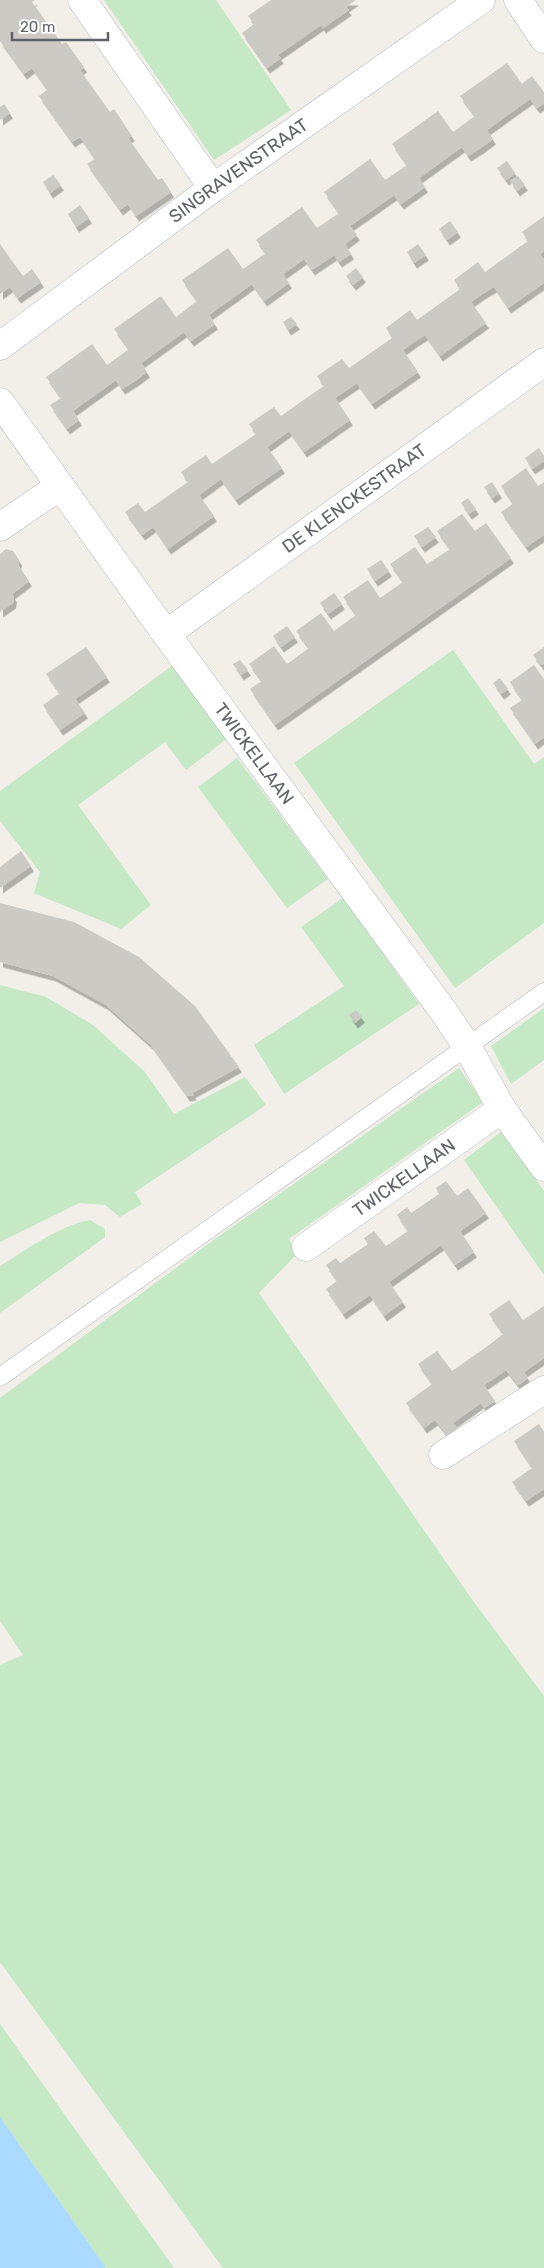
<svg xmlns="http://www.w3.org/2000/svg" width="544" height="2268" viewBox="0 0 544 2268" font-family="Rubik,sans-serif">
	<defs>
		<filter id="shadow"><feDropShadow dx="3" dy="5.5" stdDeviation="0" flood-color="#0004"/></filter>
	</defs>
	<rect width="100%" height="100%" fill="#f1efe8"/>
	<path fill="#c5e8c5" d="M104,0H216L291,110L214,160Z
		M453,650L534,764L544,757V923L455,988L294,763Z
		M176,663L228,738L186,770L165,742L78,805L151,905L121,929L34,893L40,872L0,821V791Z
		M237,758L328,879L287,908L198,787Z
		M343,898L419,1004L284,1094L254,1045L344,986L301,927Z
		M0,985L46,997L93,1025L145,1072L174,1114L245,1077L266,1105L135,1192L142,1204L120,1217L105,1205L79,1203L0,1242Z
		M544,1008V1060L511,1084L491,1046Z
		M459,1068L483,1102L289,1239L296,1255L259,1293L471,1598L544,1696V2268H223L0,1962V1665L23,1655L0,1621V1398L215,1239Z
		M502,1131L544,1191V1275L464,1160Z
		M90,1220L105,1229V1237L0,1313V1266C28,1249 58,1226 90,1220Z
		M0,2024L174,2268H106L0,2117Z"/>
	<path fill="#aadaff" d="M0,2117L106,2268H0Z"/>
	<path fill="#cccac5" filter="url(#shadow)" d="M0,0H35L32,2L62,44L66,42L84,67L80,70L110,112L114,109L132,136L128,138L158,180L162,178L171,192L136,216L128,204L120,210L87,164L95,159L80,137L72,142L39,96L47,90L40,79L32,68L24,74L0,41Z
		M271,0H356L346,7L349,10L323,28L321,25L278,55L281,58L267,68L242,33L254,24L248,16Z
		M507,63L522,84L532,76L544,92V103L537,108L530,99L487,130L493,139L481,148L468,156L462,147L419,178L425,187L401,204L394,195L350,226L357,235L345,244L351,254L339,262L334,255L312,270L304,259L283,274L289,283L264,301L252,284L209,315L215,324L191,341L184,332L141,363L147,372L135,381L122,389L116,380L73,411L79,420L67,429L50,405L61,398L46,377L92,344L107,365L129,349L114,329L161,296L176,317L197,301L182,280L228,248L243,269L266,253L256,240L302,207L317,228L339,213L324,192L370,159L385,180L407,165L392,144L438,111L453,132L475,116L460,96Z
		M4,104L10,113L0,120V107Z
		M507,161L515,173L506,180L497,168Z
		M53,175L61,185L50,193L43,182Z
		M518,176L525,185L517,191L510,181Z
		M80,205L89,218L76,227L68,214Z
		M544,216V251L540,254L544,261V283L508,308L494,287L482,294L471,302L486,323L440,356L425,335L414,342L403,350L418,372L372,404L357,383L335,398L350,420L304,452L289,431L267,447L282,468L236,500L221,479L199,495L214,516L168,549L153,527L142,535L125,512L138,503L145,512L188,482L181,472L206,455L212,464L256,434L249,424L262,415L274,407L281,416L302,401L324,386L317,376L342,359L349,368L392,338L386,328L410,310L417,320L460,289L454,280L478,262L485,272L528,241L522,232Z
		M450,221L458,232L447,240L439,229Z
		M0,244L23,276L32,269L41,282L18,298L10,287L0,294Z
		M418,244L426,255L414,263L407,252Z
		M356,268L363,277L353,285L346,276Z
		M291,317L297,324L288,330L283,322Z
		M539,448L544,456V461L532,469L525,458Z
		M526,468L538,486L544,482V535L526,547L501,512L513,504L501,486Z
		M492,482L499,493L492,498L484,487Z
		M468,498L476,509L469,514L461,503Z
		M462,514L475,531L486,523L511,558L275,725L250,689L262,681L249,664L274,646L287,664L309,648L296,631L321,613L334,631L356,615L343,597L368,580L380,598L403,582L390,564L415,547L427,564L438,557L450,549L437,531Z
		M428,527L436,537L422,547L414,536Z
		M6,549L13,551L19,560L18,565L29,581L12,594L14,597L13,603L0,612V554Z
		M381,560L389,571L375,581L367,569Z
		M334,593L342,604L328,614L320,603Z
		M287,626L295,637L281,647L273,636Z
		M86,647L107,677L75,699L85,713L60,730L43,705L60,693L46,674Z
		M544,647V663L541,665L533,655Z
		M240,660L248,670L241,675L233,664Z
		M534,665L544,679V737L535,744L510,708L522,700L510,682Z
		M500,678L508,689L501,694L493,683Z
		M21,851L31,866L0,888V867Z
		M0,903L74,922L139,957L195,1006L239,1067L192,1093L194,1095L187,1096L151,1045L106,1005L53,976L0,962Z
		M356,1010L362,1017L355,1023L349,1015Z
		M446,1181L457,1196L468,1188L486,1213L460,1231L474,1252L455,1265L441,1245L389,1282L403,1302L384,1316L370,1295L343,1314L326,1289L337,1281L326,1265L336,1258L340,1263L368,1244L364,1238L374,1231L386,1246L408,1231L397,1215L407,1207L411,1213L439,1194L436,1188Z
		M509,1300L523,1320L544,1306V1358L524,1372L528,1378L518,1385L506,1370L484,1385L495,1401L484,1408L481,1403L453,1423L457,1428L447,1435L435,1420L424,1428L406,1403L432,1384L418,1364L437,1351L452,1371L489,1345L503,1334L489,1314Z
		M539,1424L544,1432V1489L526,1501L512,1482L532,1468L514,1441Z"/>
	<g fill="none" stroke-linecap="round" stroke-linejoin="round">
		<defs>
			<path id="lane" d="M0,1377L544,992"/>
			<g id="street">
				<path d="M82,0L213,188"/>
				<path d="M518,0L544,39"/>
				<path id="s1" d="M0,346L213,188L481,0"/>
				<path id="s2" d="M0,402L166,634L444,1012L468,1048L502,1109L544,1167"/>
				<path d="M0,527L60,486"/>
				<path id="s3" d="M166,634L544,362"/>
				<path id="s4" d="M306,1247L502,1109"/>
				<path d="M443,1455L544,1390"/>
			</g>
		</defs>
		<use href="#lane" stroke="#b5b8bc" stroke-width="19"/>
		<use href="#street" stroke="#b5b8bc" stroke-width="29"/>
		<use href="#lane" stroke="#fff" stroke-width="18"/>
		<use href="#street" stroke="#fff" stroke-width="28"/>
	</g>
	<g text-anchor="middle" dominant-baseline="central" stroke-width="4" stroke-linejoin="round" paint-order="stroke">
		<g font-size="18" fill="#5f6368" stroke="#fff">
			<text stroke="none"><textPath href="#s1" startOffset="296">SINGRAVENSTRAAT</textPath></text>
			<text stroke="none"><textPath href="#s3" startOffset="232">DE KLENCKESTRAAT</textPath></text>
			<text stroke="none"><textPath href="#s2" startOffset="434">TWICKELLAAN</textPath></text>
			<text stroke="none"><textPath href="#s4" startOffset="120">TWICKELLAAN</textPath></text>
		</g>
	</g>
	<path d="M12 32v8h96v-8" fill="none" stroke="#5f6368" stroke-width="2.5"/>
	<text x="20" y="32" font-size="15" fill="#5f6368" stroke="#ffffff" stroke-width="4" paint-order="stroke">20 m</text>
</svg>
